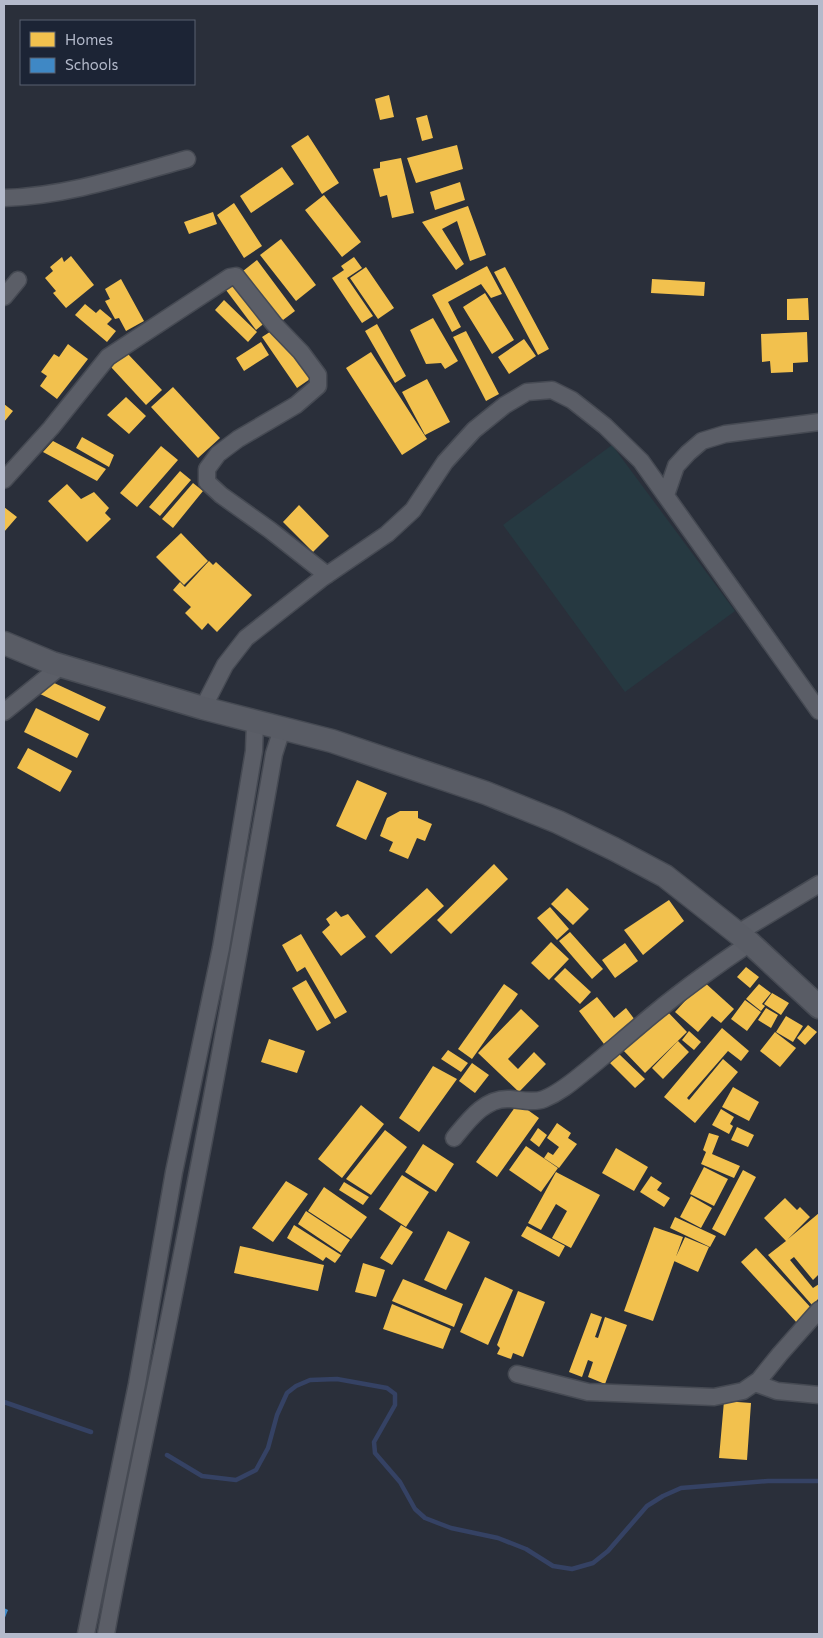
<svg xmlns="http://www.w3.org/2000/svg" width="823" height="1638" viewBox="0 0 823 1638" font-family="Commissioner,sans-serif">
	<rect width="100%" height="100%" fill="#2a2f3a"/>
	<path fill="#263941" d="M612,445L735,611L625,692L503,525Z"/>
	<path fill="#f2c14e" d="M389,95L394,117L380,120L375,99Z
		M427,115L433,138L422,141L416,118Z
		M308,135L339,183L322,194L291,146Z
		M457,145L463,169L416,183L407,158Z
		M401,158L414,213L392,218L387,195L380,197L373,169L380,168V162Z
		M282,167L294,184L251,213L240,196Z
		M460,182L465,200L435,210L430,192Z
		M324,195L361,242L342,257L305,210Z
		M234,203L262,246L244,258L217,215Z
		M468,206L486,255L470,261L457,221L442,229L464,264L456,270L422,222Z
		M213,212L217,224L189,234L184,222Z
		M281,239L316,285L296,301L260,255Z
		M71,256L94,285L66,308L53,293L56,291L45,278L53,271L50,267L62,257L64,262Z
		M354,257L362,268L347,278L373,316L362,323L332,278L344,270L341,266Z
		M257,260L295,311L275,326L238,275Z
		M487,266L502,294L491,298L481,284L448,302L461,327L452,332L432,295Z
		M366,267L394,308L378,319L350,278Z
		M505,267L549,349L538,355L494,272Z
		M234,278L267,321L256,330L223,286Z
		M121,279L144,321L126,331L119,318L115,319L105,301L110,299L105,289Z
		M652,279L705,282L704,296L651,293Z
		M485,293L514,340L492,354L463,307Z
		M808,298L809,320H787V299Z
		M224,300L257,332L248,342L215,310Z
		M85,304L96,313L100,309L112,319L107,324L116,331L107,342L75,315Z
		M433,318L458,361L445,369L441,363L426,364L410,330Z
		M377,324L406,376L395,383L365,331Z
		M276,328L310,379L297,388L262,337Z
		M466,331L499,394L486,401L453,337Z
		M807,332L808,362L793,363V372L771,373L770,361L762,362L761,334Z
		M524,339L536,356L509,374L498,357Z
		M261,342L269,355L244,371L236,358Z
		M68,344L88,359L57,399L40,386L47,376L41,372L54,354L59,357Z
		M371,352L427,439L402,455L346,368Z
		M127,353L162,390L146,405L111,367Z
		M427,379L450,422L425,435L402,392Z
		M173,387L220,438L198,458L151,407Z
		M126,397L146,416L129,434L107,415Z
		M4,404L13,411L4,422Z
		M82,437L114,455L109,467L76,448Z
		M53,441L106,469L97,481L43,452Z
		M161,446L178,460L137,507L120,493Z
		M180,471L191,480L160,516L149,507Z
		M193,483L203,491L173,528L162,519Z
		M67,484L81,499L94,492L109,508L105,513L111,519L87,542L48,501Z
		M299,505L329,536L313,552L283,522Z
		M4,507L17,517L4,532Z
		M181,533L208,561L184,585L156,557Z
		M209,561L213,565L216,562L252,595L217,632L208,623L202,630L185,613L191,607L173,590L180,582L185,587Z
		M52,682L106,707L99,721L40,694Z
		M36,708L89,734L77,758L24,732Z
		M28,748L72,771L60,792L17,768Z
		M357,780L387,793L366,840L336,826Z
		M400,811H418V818L432,824L425,841L417,838L408,859L389,851L393,842L380,836L387,818Z
		M494,864L508,879L451,934L437,920Z
		M427,888L444,906L391,954L375,936Z
		M567,888L589,909L573,925L551,904Z
		M669,900L684,921L643,955L624,930Z
		M550,907L569,929L557,940L537,918Z
		M336,911L341,917L348,914L366,937L341,956L322,932L330,925L326,919Z
		M570,932L603,969L592,979L559,941Z
		M301,934L347,1012L335,1019L305,967L297,972L282,945Z
		M551,942L569,959L549,980L531,963Z
		M625,943L638,961L615,978L602,960Z
		M746,967L759,977L750,988L737,977Z
		M565,968L591,992L580,1004L554,979Z
		M306,980L331,1023L317,1031L292,988Z
		M703,981L734,1009L721,1023L712,1016L698,1032L675,1012Z
		M504,984L518,994L472,1059L458,1049Z
		M759,984L771,993L762,1004L765,1006L761,1011L746,999Z
		M772,993L789,1003L781,1015L764,1004Z
		M597,997L614,1018L626,1008L635,1020L604,1044L579,1011Z
		M745,1000L761,1012L747,1031L731,1019Z
		M766,1008L778,1015L771,1028L758,1020Z
		M521,1009L539,1026L508,1059L518,1069L534,1052L546,1064L519,1092L478,1053Z
		M665,1009L687,1032L645,1073L622,1049Z
		M786,1016L803,1026L793,1042L776,1032Z
		M808,1025L817,1032L805,1045L797,1038Z
		M722,1028L749,1051L741,1061L728,1051L687,1098L689,1100L723,1059L738,1072L695,1123L664,1097Z
		M689,1031L701,1042L694,1050L682,1040Z
		M775,1032L796,1048L780,1067L760,1051Z
		M269,1039L305,1051L297,1073L261,1062Z
		M678,1041L689,1052L663,1079L652,1068Z
		M448,1050L468,1063L461,1072L441,1059Z
		M619,1054L645,1079L635,1088L610,1063Z
		M472,1063L489,1075L475,1093L459,1081Z
		M433,1066L457,1079L419,1132L399,1118Z
		M733,1087L759,1102L749,1121L722,1107Z
		M518,1103L539,1118L497,1177L476,1162Z
		M361,1105L384,1124L342,1178L318,1159Z
		M721,1109L734,1117L730,1124L733,1126L729,1134L712,1125Z
		M557,1123L571,1133L568,1138L577,1144L559,1168L544,1158L548,1152L553,1155L559,1147L547,1138Z
		M737,1127L754,1135L748,1147L731,1140Z
		M538,1128L547,1135L539,1147L530,1140Z
		M385,1130L407,1147L371,1195L346,1179Z
		M709,1133L719,1136L712,1154L740,1166L734,1178L701,1164L706,1152L703,1150Z
		M423,1144L454,1164L436,1192L405,1172Z
		M526,1146L558,1168L541,1192L509,1170Z
		M616,1148L648,1167L634,1191L602,1173Z
		M704,1167L728,1179L714,1206L690,1194Z
		M743,1170L756,1177L725,1236L712,1229Z
		M556,1172L600,1195L571,1248L552,1238L567,1211L556,1204L541,1230L528,1223Z
		M402,1175L429,1192L406,1227L379,1209Z
		M651,1176L662,1183L657,1190L670,1198L664,1207L640,1192Z
		M286,1181L308,1194L273,1242L252,1228Z
		M344,1182L369,1197L363,1205L339,1190Z
		M324,1187L367,1217L351,1239L308,1211Z
		M691,1196L712,1208L701,1228L680,1217Z
		M785,1198L797,1210L800,1207L810,1217L788,1239L819,1213V1274L813,1280L794,1257L790,1260L813,1288L819,1284V1298L812,1305L768,1255L786,1241L764,1218Z
		M306,1211L350,1240L341,1253L298,1224Z
		M675,1217L716,1236L710,1247L670,1228Z
		M294,1225L341,1255L335,1263L326,1257L323,1261L287,1238Z
		M401,1225L413,1232L392,1265L380,1258Z
		M527,1226L565,1246L559,1257L521,1236Z
		M654,1227L683,1237L653,1321L624,1311Z
		M448,1231L470,1242L446,1290L424,1280Z
		M685,1237L709,1247L698,1272L674,1261Z
		M240,1246L324,1265L318,1291L234,1273Z
		M756,1248L813,1310L798,1324L741,1262Z
		M363,1263L385,1270L376,1297L355,1292Z
		M485,1277L513,1290L488,1345L460,1332Z
		M403,1279L463,1304L454,1327L392,1301Z
		M518,1291L545,1302L523,1357L513,1353L511,1359L497,1354L500,1348L497,1345Z
		M392,1304L451,1329L443,1349L383,1329Z
		M591,1313L602,1317L595,1337L598,1338L605,1317L627,1325L605,1384L588,1377L593,1362L588,1360L582,1377L569,1372Z
		M724,1401L751,1403L747,1460L719,1458Z"/>
	<path fill="#3f88c5" d="M4,1608L8,1610L4,1620Z"/>
	<g fill="none" stroke-linecap="round" stroke-linejoin="round">
		<path stroke="#354264" stroke-width="4.5" d="M4,1402L91,1432
			M167,1455L202,1476L236,1480L256,1470L268,1448L277,1415L287,1393L296,1386L310,1380L337,1379L387,1388L395,1394V1405L374,1442L375,1453L400,1482L415,1509L425,1518L451,1528L498,1538L526,1549L553,1566L572,1569L593,1563L608,1551L647,1506L663,1496L681,1488L768,1481H819"/>
		<defs>
			<path id="minor" d="M4,198C67,196 126,176 187,159
				M4,297L18,280
				M4,480L51,428L108,357L230,277L236,276L274,324L301,352L318,375V386L296,405L238,439L218,454L207,469V482L221,495L270,530L327,575
				M666,495L676,466L688,453L702,441L725,434L819,422
				M203,708L225,665L246,638L321,579L387,534L413,510L445,462L474,430L505,405L527,392L552,390L572,400L605,426L641,461L819,711
				M4,712L61,666
				M738,933L819,884
				M454,1138C468,1121 485,1097 510,1099C521,1100 534,1103 544,1099C559,1093 571,1083 582,1074C601,1059 619,1043 638,1027C674,996 711,969 750,943
				M517,1374L588,1392L714,1397L743,1391L759,1380L780,1354L819,1310
				M755,1383L777,1391L819,1395
				M86,1634L137,1384L174,1172L221,948L254,751L255,722
				M106,1634C124,1534 146,1434 166,1334C205,1141 240,948 274,754L282,729"/>
			<path id="secondary" d="M4,643L52,663L203,708L332,741L486,793L558,822L614,849L665,876L750,943L819,1007"/>
		</defs>
		<use href="#minor" stroke="#464a53" stroke-width="19"/>
		<use href="#secondary" stroke="#464a53" stroke-width="25"/>
		<use href="#minor" stroke="#5b5e67" stroke-width="16"/>
		<use href="#secondary" stroke="#595c65" stroke-width="22"/>
	</g>
	<rect width="823" height="1638" fill="none" stroke="#b4bacb" stroke-width="10"/>
	<rect x="20" y="20" width="175" height="65" fill="#1c2435" stroke="#596071"/>
	<rect x="30" y="32" width="25" height="15" fill="#f2c14e" stroke="#596071"/>
	<text x="65" y="45" font-size="15" fill="#b4bacb">Homes</text>
	<rect x="30" y="58" width="25" height="15" fill="#3f88c5" stroke="#596071"/>
	<text x="65" y="70" font-size="15" fill="#b4bacb">Schools</text>
</svg>
